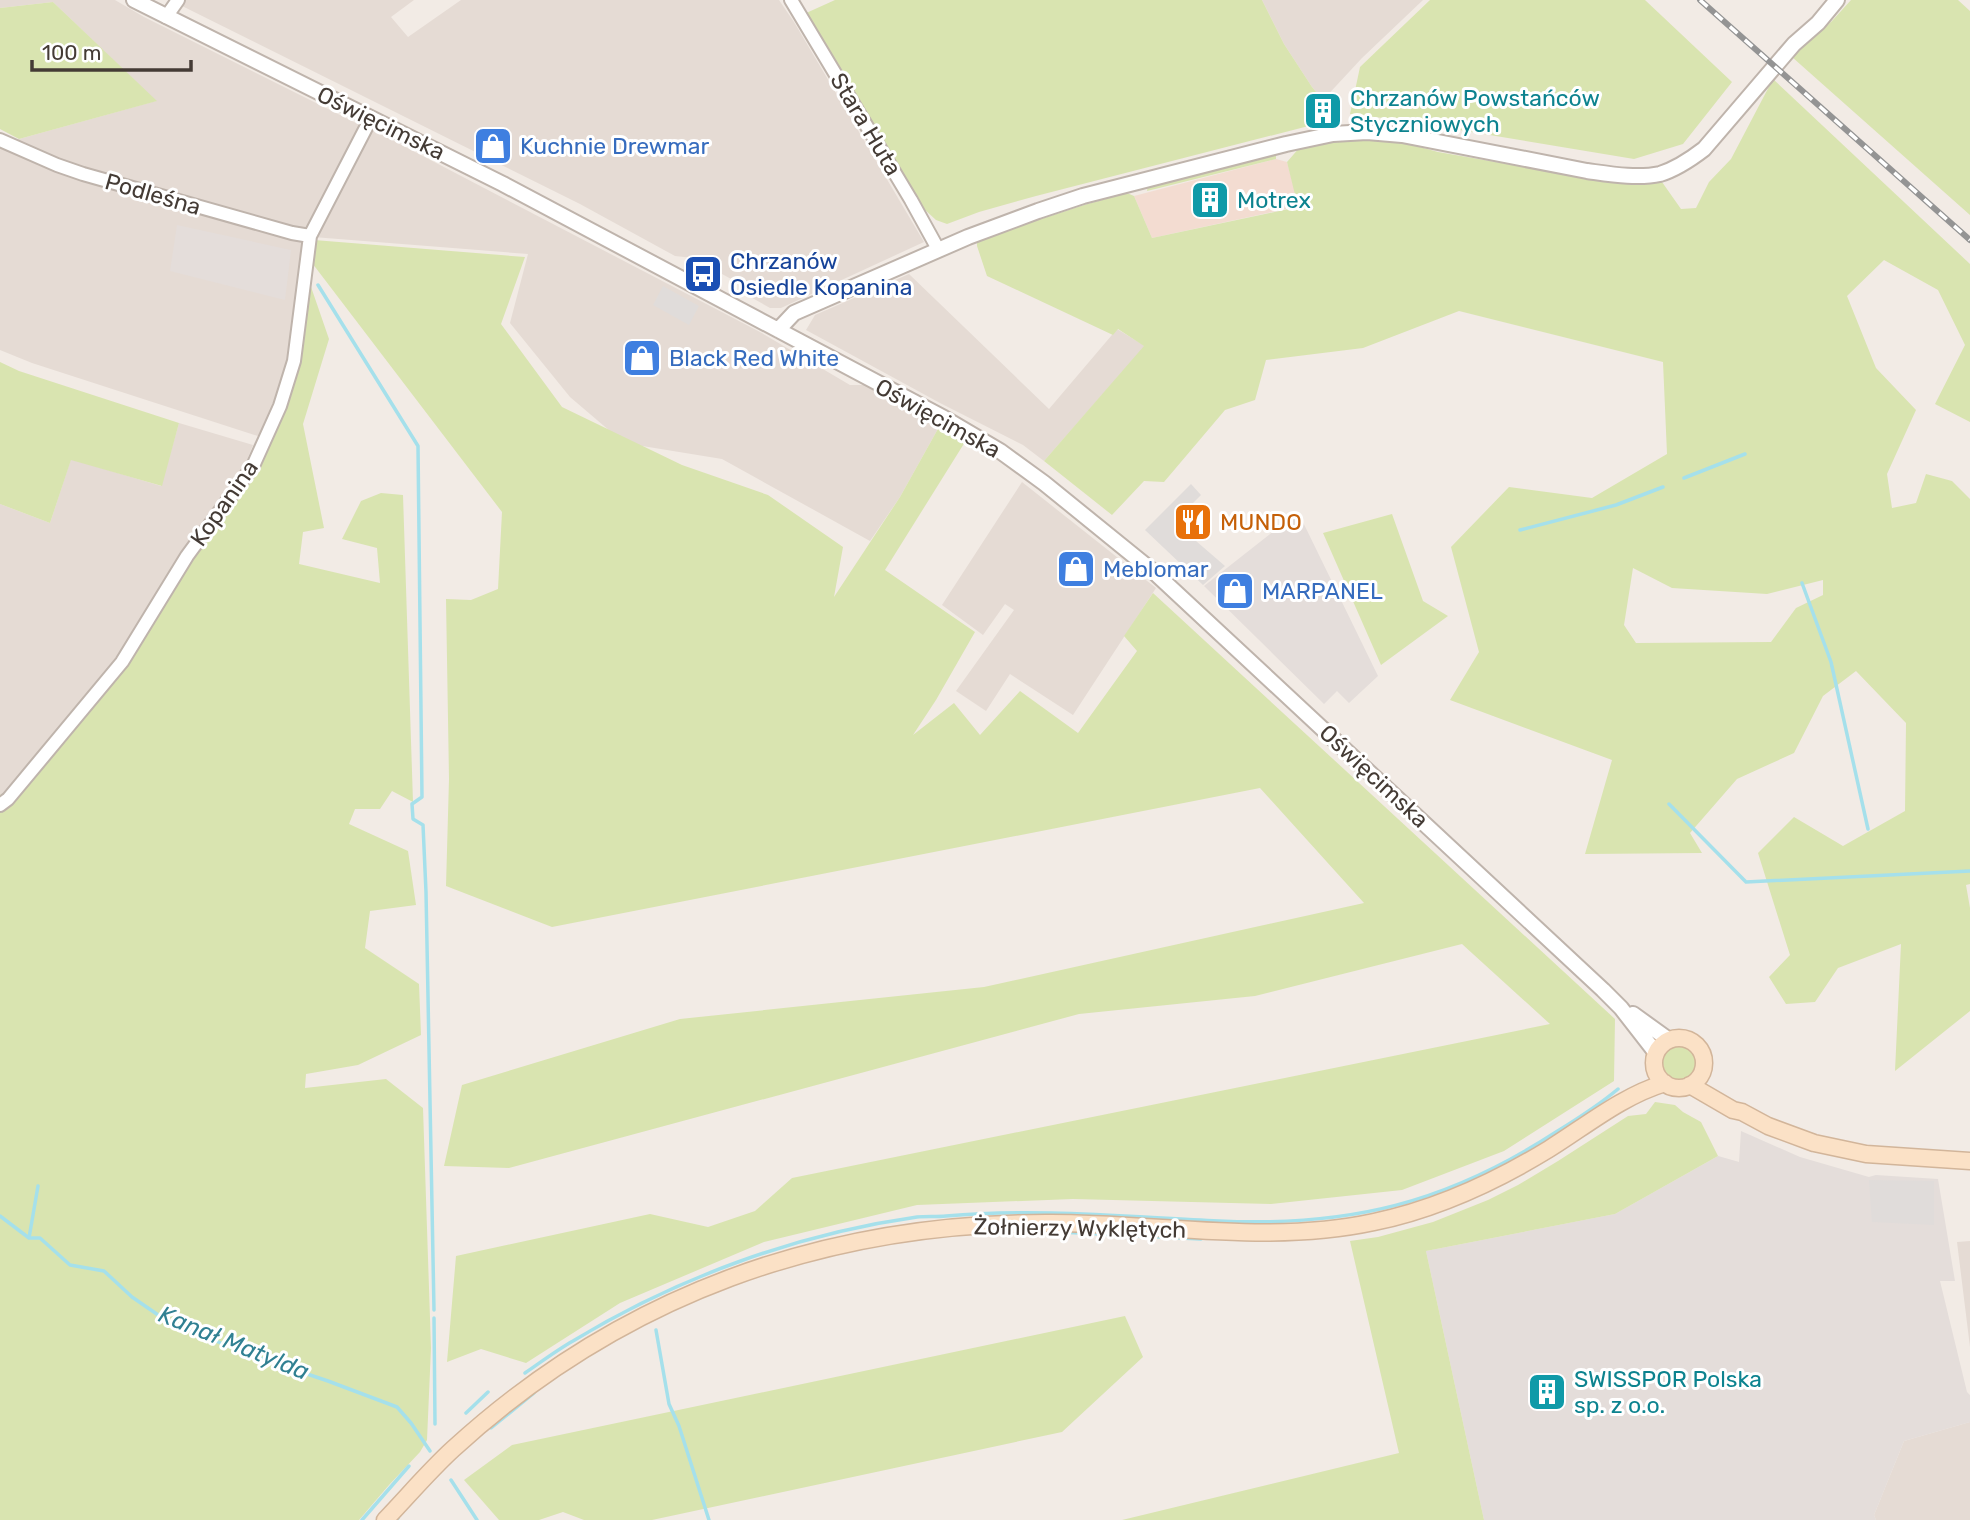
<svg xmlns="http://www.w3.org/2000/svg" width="1970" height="1520" viewBox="0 0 1970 1520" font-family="Rubik,sans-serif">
	<rect width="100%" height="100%" fill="#f2ebe5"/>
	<path fill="#e5dbd4" d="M0,0H115L144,17L360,125V128L306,232L288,362L276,404L261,437L32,363L0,350V140L19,139L156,101L53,2L0,8Z
		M170,0H414L391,17L408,37L461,0H779L794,22L924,242L781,308H770L747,295L742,285L693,258L675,256L580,204Z
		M1262,0H1423L1362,58L1323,100L1312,87L1284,44Z
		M371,129L760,332L850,385H865L939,427L900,497L870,541L722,459L624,443L570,397L510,323L528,254L313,237Z
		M909,274L1049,409L1117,329L1145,346L1044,461L1023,445L940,403L806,330L815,315Z
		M179,423L253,445L245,465L179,562L117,660L3,795L11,808L0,794V504L50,523L71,459L161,486Z
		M1022,482L1156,588L1073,715L1010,674L986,711L956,691L1014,610L1005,604L983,635L942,605Z
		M1970,1241V1347L1957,1242Z
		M1970,1422V1520H1876L1874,1515L1904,1441Z"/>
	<path fill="#f3dcd1" d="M1276,159L1287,162L1299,206L1152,238L1134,196Z"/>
	<path fill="#e4ddda" d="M177,225L291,250L285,300L170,271Z
		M1298,512L1378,676L1349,703L1337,691L1324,704L1204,586Z
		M1741,1131L1800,1157L1869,1177L1876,1175L1938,1179L1955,1281H1940L1967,1392L1970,1395V1422L1904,1441L1874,1515L1876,1520H1484L1426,1251L1615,1214L1718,1156L1739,1162Z"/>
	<path fill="#d9e4b0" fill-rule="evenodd" d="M835,0H1262L1284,44L1312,87L1323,100L1324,122L1036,196L979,212L947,224L936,220L924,209L804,14Z
		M1430,0H1645L1732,82L1683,144L1634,159L1399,120L1350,114L1360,67Z
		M1851,0H1958L1970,11V215L1792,57L1832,21Z
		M53,2L157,101L19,139L0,129V8Z
		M1773,79L1970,264V422L1935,404L1965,345L1938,290L1884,260L1847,296L1876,368L1916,410L1887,474L1892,508L1916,503L1926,474L1952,481L1970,499V884L1966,885L1970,908V1011L1895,1071L1901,944L1838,968L1815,1002L1786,1004L1769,977L1790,955L1758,853L1794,817L1843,846L1905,811L1906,723L1856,671L1823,696L1794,753L1737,779L1690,833L1702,853L1585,854L1612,760L1450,700L1479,652L1451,547L1509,487L1592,498L1667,454L1663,362L1459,311L1363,348L1266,360L1255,400L1225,410L1164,482L1144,481L1112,515L1044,461L1144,346L1118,329L1113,335L987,276L977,246V242L1034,219L1035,221L1084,205L1127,193L1134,196L1152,238L1298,207L1287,162L1300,147L1313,143L1365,139L1402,142L1438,152L1606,181L1662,182L1681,209L1696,208L1709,182L1731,159ZM1633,568L1672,588L1767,594L1823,580V595L1796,608L1771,642L1636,643L1624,625Z
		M1274,153L1276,155V159L1147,191L1148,184Z
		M314,240L525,257L501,324L562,407L682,465L768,495L843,547L834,597L900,497L939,427L965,442L885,570L975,632L936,700L913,735L954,703L980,735L1020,691L1078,733L1137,651L1124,636L1153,593L1615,1019L1614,1081L1504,1151L1402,1190L1271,1204L1073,1199L917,1205L764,1242L620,1303L526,1363L481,1349L447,1362L456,1256L650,1214L708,1227L755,1211L792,1178L1550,1024L1462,944L1255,996L1079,1014L509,1168L444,1166L462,1085L680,1019L984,987L1364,903L1260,788L552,927L446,886L449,779L446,599L471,600L498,589L502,512L309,259Z
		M310,284L329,339L303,424L324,528L303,532L299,564L380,583L377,548L342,539L361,501L381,493L403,495L413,802L392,791L380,809H355L349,824L408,851L416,905L370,911L365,948L419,984L421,1035L358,1065L306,1074L305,1088L386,1079L423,1108L431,1348L427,1440L420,1452L389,1485L359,1520H0V794L9,805L13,803L130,661L187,563L258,466L306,309Z
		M0,362L19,371L179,423L162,486L71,460L50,523L0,504Z
		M1392,514L1423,601L1448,616L1381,665L1323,533Z
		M1663 1063a17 17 0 1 1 34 0a17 17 0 1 1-34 0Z
		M1655,1102L1675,1105L1683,1112L1701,1122L1718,1156L1615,1214L1426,1251L1484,1520H1122L1399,1453L1350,1241L1378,1237L1433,1222L1488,1200L1518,1185L1558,1161L1628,1116L1646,1114Z
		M1125,1316L1143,1357L1062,1432L652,1520H584L563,1512L539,1520H499L464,1480L512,1445Z"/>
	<path fill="#e0dcda" d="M663,286L699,306L689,325L653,305Z
		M1191,484L1201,495L1174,522L1225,566L1203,585L1145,530Z
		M1869,1180L1934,1181V1225L1872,1222Z"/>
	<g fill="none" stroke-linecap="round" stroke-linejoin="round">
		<path stroke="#a5e0eb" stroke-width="3.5" d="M318,285L418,446L422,797L412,804L413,819L423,825L426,892L434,1310
			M1684,478L1745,454
			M1520,530L1616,505L1663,487
			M1802,583L1831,662L1868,829
			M1669,804L1746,882L1970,871
			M0,1216L29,1238H40L70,1265L104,1271L132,1297L164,1319L242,1352L328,1381L397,1407L411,1423L430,1451
			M1039,1231L1201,1239
			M29,1238L38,1186
			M434,1318L435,1424
			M656,1330L669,1404L679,1426L709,1520
			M525,1373C541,1362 557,1350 573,1341C677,1278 796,1234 917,1217C926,1216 936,1217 946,1216C1037,1208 1128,1217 1219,1221C1349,1227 1447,1203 1556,1132C1577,1119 1599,1105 1618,1089
			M466,1413L488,1392
			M491,1428L534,1393
			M451,1480L477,1520
			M362,1520L409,1466
			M396,1520L398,1518"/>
		<defs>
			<path id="minor" d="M791,0L911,200L938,249
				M166,17L178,0
				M0,140L57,165L83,174L292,233L310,236
				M0,805L8,799L122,662L187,556L253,466L280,406L294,361L310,236L371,118"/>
			<path id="tertiary" d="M134,0L503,184L944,418L1000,451L1044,483L1155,573L1603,990L1621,1008L1656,1053
				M778,330L794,313L968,237L1038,211L1083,196L1286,144L1333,134L1367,132L1402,135L1587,171C1609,174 1637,179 1660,174C1676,169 1691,159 1704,149L1794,44L1818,23L1837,0
				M1633,1014L1669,1040"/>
			<path id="secondary" d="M1654 1063a25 25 0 1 1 50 0a25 25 0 1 1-50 0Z
				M1690,1085L1733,1110L1742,1112L1768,1126L1814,1143L1866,1154L1970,1161
				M385,1520C408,1496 429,1471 453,1449C621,1295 825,1222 1051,1223C1159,1223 1268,1245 1374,1222C1437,1209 1495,1182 1549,1149C1586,1126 1622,1096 1665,1083"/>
		</defs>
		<use href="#minor" stroke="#bfb4ac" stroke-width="16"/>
		<use href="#tertiary" stroke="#bfb4ac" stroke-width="18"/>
		<use href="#secondary" stroke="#d2b59a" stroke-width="19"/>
		<use href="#minor" stroke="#fff" stroke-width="12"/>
		<use href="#tertiary" stroke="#fff" stroke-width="14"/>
		<use href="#secondary" stroke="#fbe1c6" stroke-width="16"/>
		<defs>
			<path id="rail" d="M1700,0L1970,240"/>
		</defs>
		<use href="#rail" stroke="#949494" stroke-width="6"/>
		<use href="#rail" stroke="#fff" stroke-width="3.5" stroke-dasharray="10" stroke-linecap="butt"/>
	</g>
	<defs>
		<symbol id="building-square" viewBox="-11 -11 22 22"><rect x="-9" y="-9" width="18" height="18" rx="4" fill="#0f9aa8" stroke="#fff"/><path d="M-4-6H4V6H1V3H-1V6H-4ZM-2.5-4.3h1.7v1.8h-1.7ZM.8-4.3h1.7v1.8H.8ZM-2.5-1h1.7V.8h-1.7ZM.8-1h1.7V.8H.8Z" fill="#fff"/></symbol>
		<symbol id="shop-square" viewBox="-11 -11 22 22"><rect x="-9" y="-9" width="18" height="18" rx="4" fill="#3f7fe0" stroke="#fff"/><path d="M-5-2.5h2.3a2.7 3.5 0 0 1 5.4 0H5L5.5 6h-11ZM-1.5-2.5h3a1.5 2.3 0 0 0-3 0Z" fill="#fff"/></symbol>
		<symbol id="bus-square" viewBox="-11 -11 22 22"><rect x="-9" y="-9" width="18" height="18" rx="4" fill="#1a4fb4" stroke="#fff"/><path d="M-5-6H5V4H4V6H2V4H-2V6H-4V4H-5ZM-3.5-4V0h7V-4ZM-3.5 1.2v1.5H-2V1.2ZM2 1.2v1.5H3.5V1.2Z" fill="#fff"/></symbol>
		<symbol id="restaurant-square" viewBox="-11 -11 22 22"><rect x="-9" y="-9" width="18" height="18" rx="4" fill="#e8710a" stroke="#fff"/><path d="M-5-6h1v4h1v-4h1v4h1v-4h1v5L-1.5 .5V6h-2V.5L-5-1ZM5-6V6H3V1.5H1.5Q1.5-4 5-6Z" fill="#fff"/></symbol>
	</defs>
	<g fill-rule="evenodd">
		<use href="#building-square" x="1301" y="89" width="44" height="44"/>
		<use href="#shop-square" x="471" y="124" width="44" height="44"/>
		<use href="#building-square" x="1188" y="178" width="44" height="44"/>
		<use href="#bus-square" x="681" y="252" width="44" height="44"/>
		<use href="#shop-square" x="620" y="336" width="44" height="44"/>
		<use href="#restaurant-square" x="1171" y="500" width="44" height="44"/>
		<use href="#shop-square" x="1054" y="547" width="44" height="44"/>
		<use href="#shop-square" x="1213" y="569" width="44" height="44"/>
		<use href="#building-square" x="1525" y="1370" width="44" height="44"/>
	</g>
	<g text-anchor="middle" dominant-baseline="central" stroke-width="6" stroke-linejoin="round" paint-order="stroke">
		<g font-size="23" fill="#0d838f" stroke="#fff" text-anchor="start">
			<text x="1350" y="98">Chrzanów Powstańców<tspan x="1350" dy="26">Styczniowych</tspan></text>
			<text x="1237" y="200">Motrex</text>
			<text x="1574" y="1379">SWISSPOR Polska<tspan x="1574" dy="26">sp. z o.o.</tspan></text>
		</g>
		<g font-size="23" fill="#443b35" stroke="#fff">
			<text transform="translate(381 123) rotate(26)">Oświęcimska</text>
			<text transform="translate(866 124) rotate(59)">Stara Huta</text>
			<text transform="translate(153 194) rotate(16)">Podleśna</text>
			<text transform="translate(938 418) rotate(29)">Oświęcimska</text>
			<text transform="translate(224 503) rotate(-55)">Kopanina</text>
			<text transform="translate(1374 776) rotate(43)">Oświęcimska</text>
			<text transform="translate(1080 1228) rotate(1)">Żołnierzy Wyklętych</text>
		</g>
		<g font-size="23" fill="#366cbe" stroke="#fff" text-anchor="start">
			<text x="520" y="146">Kuchnie Drewmar</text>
			<text x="669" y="358">Black Red White</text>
			<text x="1103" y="569">Meblomar</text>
			<text x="1262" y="591">MARPANEL</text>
		</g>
		<g font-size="23" fill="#164399" stroke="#fff" text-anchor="start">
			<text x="730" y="261">Chrzanów<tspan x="730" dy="26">Osiedle Kopanina</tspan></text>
		</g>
		<g font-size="23" fill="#c56008" stroke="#fff" text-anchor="start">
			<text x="1220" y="522">MUNDO</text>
		</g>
		<g font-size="24" font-style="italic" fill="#308092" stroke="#fff">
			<text transform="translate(234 1343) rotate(22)">Kanał Matylda</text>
		</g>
	</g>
	<path d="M32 60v10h159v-10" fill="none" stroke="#443b35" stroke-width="3.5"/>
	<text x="42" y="60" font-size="21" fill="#443b35" stroke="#ffffff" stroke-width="5" paint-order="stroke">100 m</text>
</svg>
